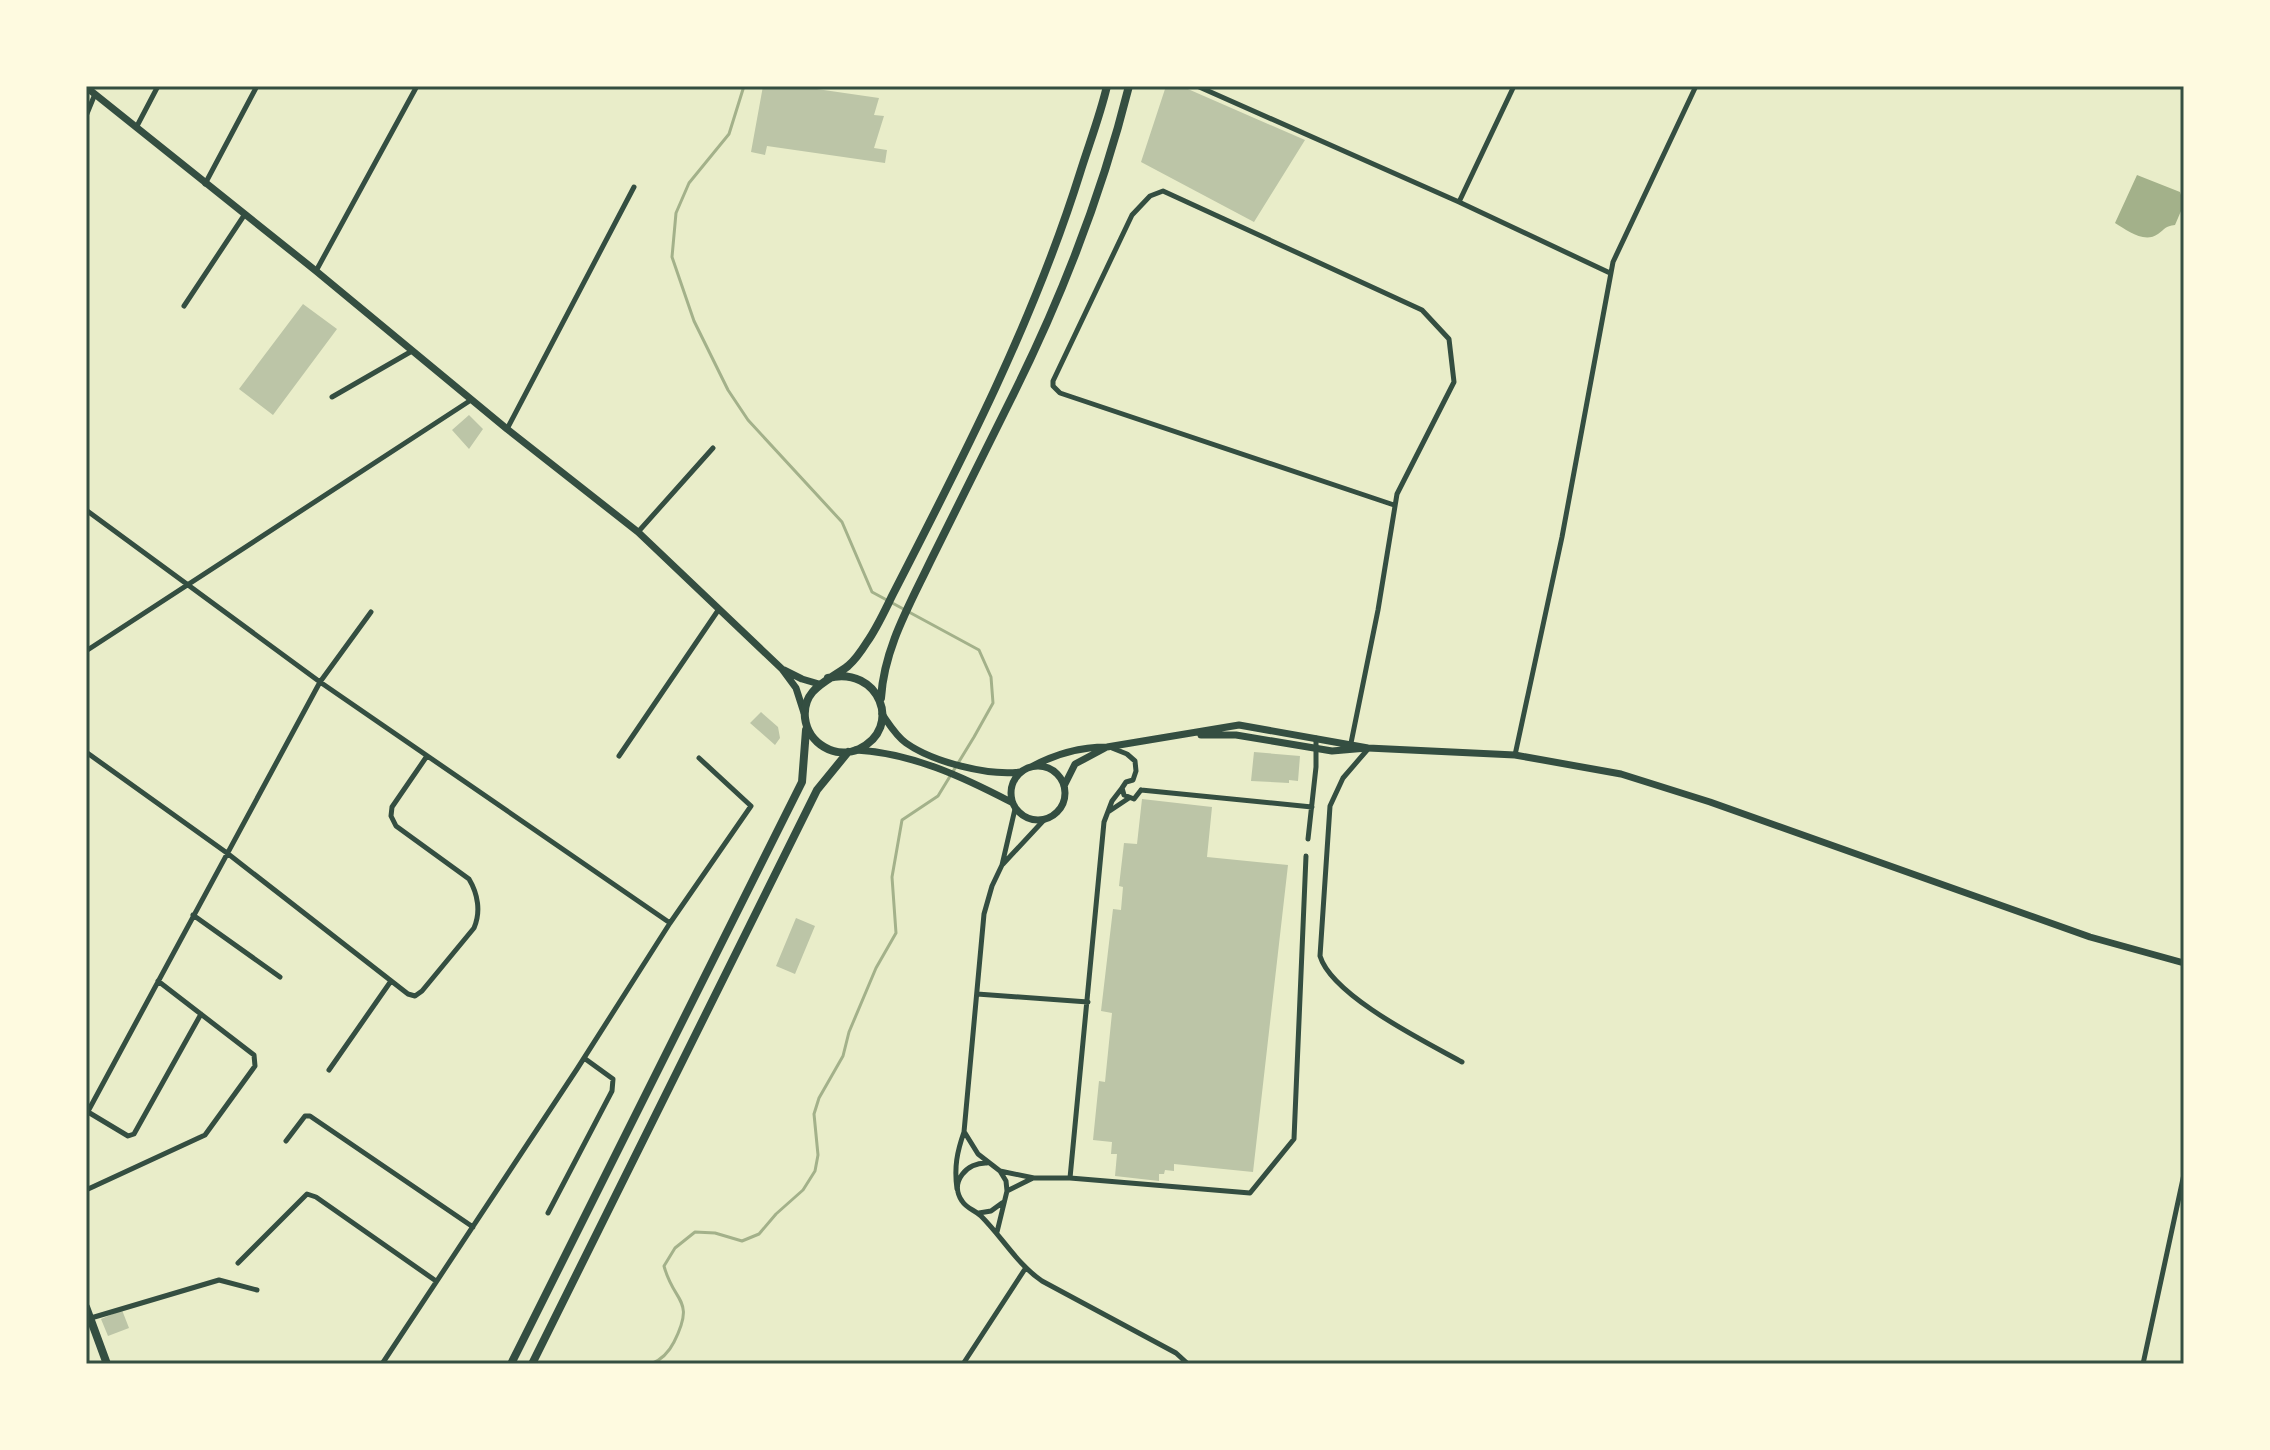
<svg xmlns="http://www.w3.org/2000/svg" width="2270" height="1450" viewBox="0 0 2270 1450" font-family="Jost,sans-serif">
	<rect width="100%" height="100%" fill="#e9edc9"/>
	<path fill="#a3b18a" d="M2137,175L2180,192L2184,204L2175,225C2165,226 2165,229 2158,234C2144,244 2127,230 2115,223Z"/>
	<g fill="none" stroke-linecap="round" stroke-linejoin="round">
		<path stroke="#a3b18a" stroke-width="3" d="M651,1364C661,1360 669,1352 674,1342C696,1298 674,1304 664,1266L675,1248L695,1232L715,1233L742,1241L759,1234L776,1214L803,1190L815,1171L818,1155L814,1114L819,1098L843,1056L849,1032L876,968L896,933L892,877L902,820L938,796L974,737L993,703L991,677L979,650L872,592L842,522L748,420L728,390L694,321L672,257L676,213L689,183L729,134L744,86"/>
	</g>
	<path fill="#bcc5a7" d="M763,86H796L879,98L874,115L884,116L874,148L887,150L885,163L767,146L765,155L751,152Z
		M1166,86H1181L1305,140L1254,222L1141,162Z
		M303,304L337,329L273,415L239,389Z
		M469,415L483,429L469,449L452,430Z
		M761,712L778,727L780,738L775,745L750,723Z
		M1254,752L1300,756L1298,781L1289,780V783L1251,781Z
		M1142,799L1212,807L1207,857L1288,865L1253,1172L1174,1164V1171L1165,1170L1164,1174H1159V1181L1115,1176L1117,1154H1111L1112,1142L1093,1140L1099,1081L1105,1082L1112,1013L1101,1011L1113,909L1121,910L1123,887L1119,886L1124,843L1137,844Z
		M796,918L815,926L795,974L776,966Z
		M122,1310L129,1328L108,1336L101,1319Z"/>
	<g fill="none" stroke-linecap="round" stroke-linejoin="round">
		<path stroke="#344e41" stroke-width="5" d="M1197,86L1459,202L1610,273
			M86,116L95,94
			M137,126L158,86
			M205,184L257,86
			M1459,202L1514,86
			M316,271L417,86
			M184,306L245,214
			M332,397L412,351
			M507,429L634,187
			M86,510L320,682L670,923
			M638,532L713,448
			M86,651L471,400
			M1351,743L1378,610L1397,494L1454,382L1449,339L1422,310L1163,191L1150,196L1132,215L1053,381V386L1060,393L1394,505
			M1112,748L1127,754L1135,761L1136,771L1133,780L1126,782L1122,788L1124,795L1134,799L1141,790
			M1368,749L1343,778L1330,806L1320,956C1332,996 1426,1042 1462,1062
			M86,752L227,853L408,994L415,996L422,991L474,928C481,912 478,894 469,879L396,826L391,816L392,807L427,756
			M1515,755L1562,537L1613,262L1696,86
			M619,756L719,609
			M1141,790L1312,807
			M1108,812L1129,798
			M1308,839L1316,767V738
			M1003,864L1044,820
			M193,915L280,977
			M977,994L1088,1002
			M329,1070L391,981
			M88,1112L128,1136L134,1134L201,1014
			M86,1115L320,682L371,612
			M965,1133L978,1154L1000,1171L1006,1181L1007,1191L997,1232
			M286,1141L305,1116H310L473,1227
			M987,1163C967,1162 949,1182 962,1201C967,1209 975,1210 981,1216C1003,1238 1017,1264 1042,1281L1176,1353L1188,1364H1222
			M1000,1171L1034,1178H1070L1104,822L1112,801L1122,788
			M1070,1178L1250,1193L1294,1139L1306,856
			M957,1189C954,1167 957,1152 964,1132L984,914L992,886L1002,865L1015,809
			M86,1190L205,1135L255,1066L254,1055L158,981
			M1007,1191L1033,1178
			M548,1213L612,1091L613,1079L584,1058
			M979,1213L991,1211L1002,1203
			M238,1263L307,1194L316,1197L436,1281
			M91,1318L219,1280L257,1290
			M382,1364L577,1069L670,923L751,806L699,758
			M963,1364L1025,1269
			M2143,1364L2184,1174"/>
		<path stroke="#344e41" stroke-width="7" d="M86,87L316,271L507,429L638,532L782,669L796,688L804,713
			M784,670L802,679L819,684
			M882,714C889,724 896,736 906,743C933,762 988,776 1020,772
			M1201,735H1236L1332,751L1367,748
			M856,750C912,753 963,777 1011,802
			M1011 793a27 27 0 1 1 54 0a27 27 0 1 1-54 0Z
			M1031,767C1055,754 1079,747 1107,747L1239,725L1368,748L1515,755L1621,774L1710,802L2090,937L2184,963
			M1064,786L1075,764L1105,748"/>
		<path stroke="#344e41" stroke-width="8" d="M86,1307L107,1364"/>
		<path stroke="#344e41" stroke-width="8" d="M828,678C879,665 904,728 859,749C835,760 808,743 805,718C802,688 829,681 848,666C855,660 862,650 867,642C877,628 885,610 893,594C963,458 1034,320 1080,173C1089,144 1100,116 1107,86
			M881,698C884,649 909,606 930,562C957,507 984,453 1011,399C1061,299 1102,194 1129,86
			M511,1364L802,782L806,730
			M532,1364L817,790L848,752"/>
	</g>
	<rect width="2270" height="1450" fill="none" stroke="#fefae0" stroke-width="176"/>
	<rect x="88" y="88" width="2094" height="1274" fill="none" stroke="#344e41" stroke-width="3"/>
</svg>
